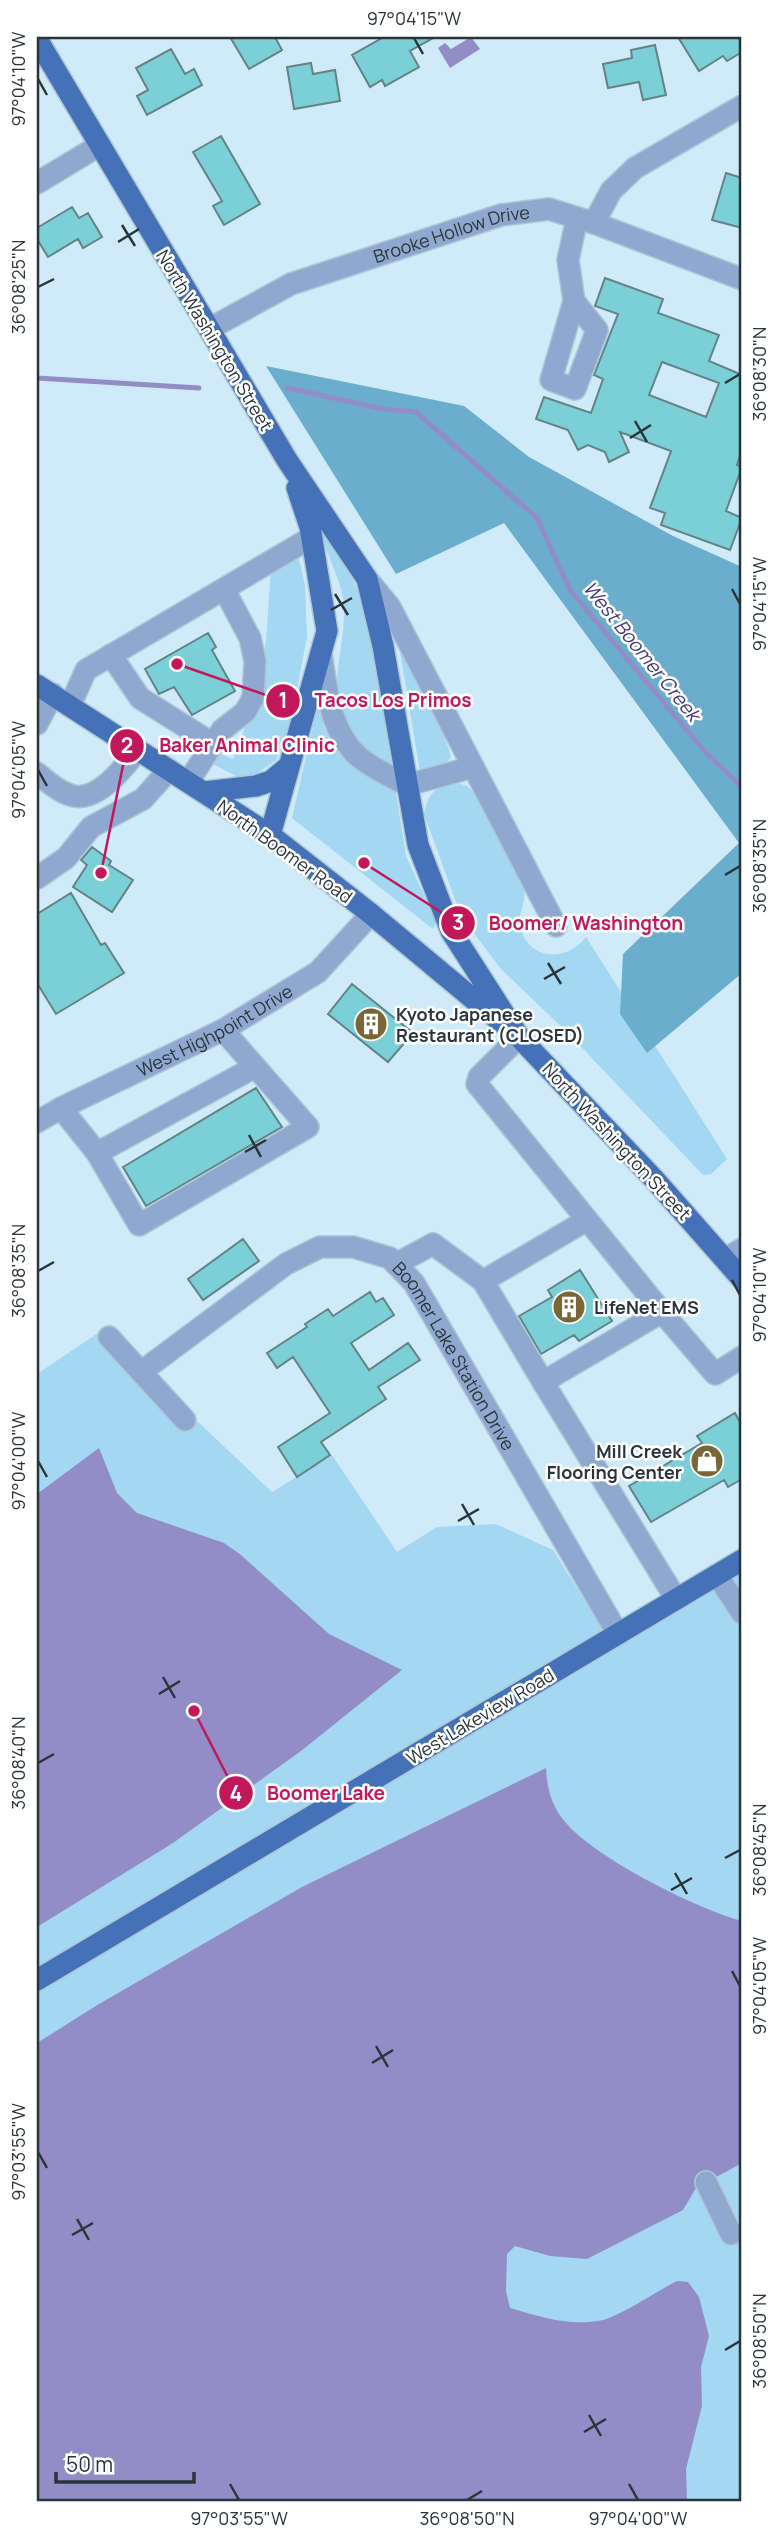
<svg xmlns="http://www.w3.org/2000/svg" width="779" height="2538" viewBox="0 0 779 2538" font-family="Manrope,sans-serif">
	<rect width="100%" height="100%" fill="#cfebfa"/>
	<path fill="#a3d7f2" d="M324,529L329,530L365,606L377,666L391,763C378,762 364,750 357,739C321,686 346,659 344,603C343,587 327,553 321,536V531Z
		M296,547L305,585L307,637L289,731L276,760L256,774L240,778L211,763L218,753L233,759L251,711L266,641L271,568Z
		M397,634H400L449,749L451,757L445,766L420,772Z
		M318,704H324V727L339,750L359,772L395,787L406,856L436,922L433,929L292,818Z
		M458,783L467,786L476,795L524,889C527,902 517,914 520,928C530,961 567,962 586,937L727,1159L711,1174L703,1175L568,1033L501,969L461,916L424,814C428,793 437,784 458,783Z
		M98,1333L158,1384L272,1492L332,1455L397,1552L437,1527L496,1524L553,1550L610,1641L742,1562V2501H37V1374Z"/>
	<path fill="#6aadcd" d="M266,366L464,406L529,457L673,536L742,567V973L647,1053L620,1014L623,954L739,843L504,523L396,574Z"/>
	<path fill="#928dc6" d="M471,37L480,49L450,68L438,48L445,43L451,49Z
		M99,1448L117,1493L137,1513L224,1543L241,1555L329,1634L402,1670L301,1751L173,1843L37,1927V1494Z
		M546,1768C547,1786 550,1802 562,1818C588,1855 697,1909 742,1921V2163L696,2188L683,2210L587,2259L550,2256L515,2246L507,2254L506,2291L510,2308C541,2317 571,2327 603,2320C620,2316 659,2290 677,2281L688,2282L699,2297L709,2336L701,2367L702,2406L686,2469L687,2501H37V2043L99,2004L302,1887Z"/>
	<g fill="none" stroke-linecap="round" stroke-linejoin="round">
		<path stroke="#928dc6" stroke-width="5" d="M37,378L199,388
			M288,388L383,409L416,412L537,518L570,590L706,753L742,787"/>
	</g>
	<path fill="#7bcfd6" stroke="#638386" stroke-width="2" fill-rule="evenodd" d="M230,37H275L282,50L249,69Z
		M384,37H435L410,51L419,67L385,86L382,80L370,87L352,55Z
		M678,37H738L742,44V52L727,61L723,56L699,71Z
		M655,45L666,95L643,100L639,82L608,88L603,64L632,58L631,50Z
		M171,49L185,74L194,69L202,85L147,115L137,96L148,90L136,68Z
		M311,63L313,74L335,70L340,101L294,109L287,67Z
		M221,136L260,204L224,225L213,206L222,201L193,152Z
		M726,173L742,178V228L712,220Z
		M72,207L79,218L88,213L102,237L83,248L78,239L48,257L37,239V228Z
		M605,278L663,299L658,313L719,335L709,361L742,375V450L737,465L742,467L726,511L742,518L730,550L661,525L665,513L650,508L671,451L620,432L629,452L609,462L605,452L588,445L578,450L568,430L536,419L544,397L591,413L603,379L594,375L618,314L595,306ZM662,362L719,383L706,417L649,395Z
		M208,633L216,647L212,650L235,691L192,715L174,687L159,694L145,669Z
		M92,847L111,861L109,865L133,880L112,912L73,887L87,865L81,860Z
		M71,893L101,945L105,943L124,973L56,1014L37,983V914Z
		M352,984L413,1033L388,1062L328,1014Z
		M256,1088L282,1127L146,1206L123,1167Z
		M243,1239L259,1261L203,1300L188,1279Z
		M580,1270L612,1321L579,1341L574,1335L541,1354L519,1316L552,1297L548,1290Z
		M370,1292L376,1302L383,1298L394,1315L351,1343L369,1370L408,1343L420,1360L378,1387L386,1399L321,1442L330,1455L297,1477L278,1447L330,1413L293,1357L277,1368L267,1353L307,1327L305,1324L328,1309L333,1316Z
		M735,1413L742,1426V1479L728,1487L724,1480L651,1522L629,1486L702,1443L697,1436Z"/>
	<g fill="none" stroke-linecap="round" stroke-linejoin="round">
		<defs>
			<g id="minor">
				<path d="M37,183L100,145"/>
				<path d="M594,223L611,191L635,168L742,106"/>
				<path d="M574,301L597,330L575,389L551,380L574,301L568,260L577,218"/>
				<path id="s1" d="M209,329L291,284L501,215L549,209L594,223L742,279"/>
				<path d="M367,579L390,607L556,926"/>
				<path d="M321,654C327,690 330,733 360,758C374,769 391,777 407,785L473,767"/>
				<path d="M111,655L140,698L213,744"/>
				<path d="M70,706L86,670L312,537"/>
				<path d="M37,724L53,694"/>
				<path d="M37,773C48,782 60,793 74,796C99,801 125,766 138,750"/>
				<path d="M188,782L222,730L245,712L253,698L255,661L250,638L224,589"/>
				<path d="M37,878L66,858L91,827L143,799L169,770"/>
				<path d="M519,1037L479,1077L477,1084L662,1312L543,1382L676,1599"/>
				<path d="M61,1108L97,1153L139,1225L308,1127L223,1030"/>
				<path id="s2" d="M37,1122L61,1108L223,1030L318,972L371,914"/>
				<path d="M97,1153L255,1067"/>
				<path d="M725,1259L742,1249"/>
				<path d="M396,1264L433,1244L483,1281"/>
				<path d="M662,1312L715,1374L742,1357"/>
				<path d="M109,1337L185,1420"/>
				<path id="s3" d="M141,1372L286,1264L320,1247H353L390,1258L414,1283L618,1634"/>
				<path d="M543,1382L483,1281L587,1220"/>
				<path d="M717,1575L742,1613"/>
				<path d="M706,2182L731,2234"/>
			</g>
			<path id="major" d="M37,39L287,460L367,579L383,646L418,845L451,931L519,1037L654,1179L742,1279
				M37,685L270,835L371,914L501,1022
				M204,792L256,786L271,781L289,766
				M270,835L327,631L310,527L297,488
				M37,1980L742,1560"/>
		</defs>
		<use href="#minor" stroke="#aec7d4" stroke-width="24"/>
		<use href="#major" stroke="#aec7d4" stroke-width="24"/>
		<use href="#minor" stroke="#8fa8d0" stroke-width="21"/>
		<use href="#major" stroke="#4571b8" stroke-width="21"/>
	</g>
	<path fill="none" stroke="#2a353b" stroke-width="2.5" d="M414,38L423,54M38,79L47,95M122,225L135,246M118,242L139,229M38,287L54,279M725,383L740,374M635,421L647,442M630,438L651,425M732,589L740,604M335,594L348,615M331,610L352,598M38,770L47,786M725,875L740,866M548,963L561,984M544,979L565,967M249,1135L261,1157M245,1152L266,1140M38,1271L54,1262M732,1280L740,1295M38,1461L47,1477M462,1504L474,1525M458,1521L479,1509M163,1677L175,1698M159,1694L180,1681M38,1763L54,1754M725,1858L740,1850M675,1873L687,1894M671,1890L692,1878M732,1971L740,1986M376,2046L388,2067M372,2063L393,2050M38,2152L47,2168M77,2219L89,2240M72,2235L93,2223M725,2350L740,2341M589,2415L601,2436M584,2432L606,2419M230,2484L239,2500M629,2484L638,2500M467,2500L482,2491"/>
	<defs>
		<symbol id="building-disc" viewBox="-11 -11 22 22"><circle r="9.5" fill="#796735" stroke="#fff"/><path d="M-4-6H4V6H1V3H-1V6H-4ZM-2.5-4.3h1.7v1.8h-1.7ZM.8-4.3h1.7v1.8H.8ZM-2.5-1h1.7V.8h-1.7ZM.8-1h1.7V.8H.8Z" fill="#fff"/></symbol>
		<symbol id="shop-disc" viewBox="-11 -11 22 22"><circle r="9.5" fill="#796735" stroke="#fff"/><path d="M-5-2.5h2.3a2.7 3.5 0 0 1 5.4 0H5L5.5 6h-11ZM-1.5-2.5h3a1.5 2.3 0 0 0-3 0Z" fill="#fff"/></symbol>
	</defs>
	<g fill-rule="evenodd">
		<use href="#building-disc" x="352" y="1005" width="38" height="38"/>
		<use href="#building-disc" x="550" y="1288" width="38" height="38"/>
		<use href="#shop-disc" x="688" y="1442" width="38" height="38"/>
	</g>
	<g text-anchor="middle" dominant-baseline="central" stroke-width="5" stroke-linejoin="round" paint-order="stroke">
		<g font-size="18" fill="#2a353b" stroke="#fff">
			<text stroke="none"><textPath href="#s1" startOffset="262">Brooke Hollow Drive</textPath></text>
			<text transform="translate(215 340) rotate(59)">North Washington Street</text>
			<text transform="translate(285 851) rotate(36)">North Boomer Road</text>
			<text stroke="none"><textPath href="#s2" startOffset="200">West Highpoint Drive</textPath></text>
			<text transform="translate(617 1141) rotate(47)">North Washington Street</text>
			<text stroke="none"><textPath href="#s3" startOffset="408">Boomer Lake Station Drive</textPath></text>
			<text transform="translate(480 1716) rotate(-31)">West Lakeview Road</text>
		</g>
		<g font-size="18" font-weight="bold" fill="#2a353b" stroke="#fff" text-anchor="start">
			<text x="396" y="1014">Kyoto Japanese<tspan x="396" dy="21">Restaurant (CLOSED)</tspan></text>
			<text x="594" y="1307">LifeNet EMS</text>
			<text x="682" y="1451" text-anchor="end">Mill Creek<tspan x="682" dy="21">Flooring Center</tspan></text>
		</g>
		<g font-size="19" font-style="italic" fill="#43387d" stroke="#fff">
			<text transform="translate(642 651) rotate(51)">West Boomer Creek</text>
		</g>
	</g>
	<path fill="none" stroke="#c2185b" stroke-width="2.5" d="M177 664L283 701M101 873L127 746M364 863L458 923M194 1711L236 1793"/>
	<g fill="#c2185b" stroke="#fff" stroke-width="2.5">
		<circle cx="177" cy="664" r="7"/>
		<circle cx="101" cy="873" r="7"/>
		<circle cx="364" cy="863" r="7"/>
		<circle cx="194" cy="1711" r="7"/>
		<circle cx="283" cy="701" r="18"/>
		<circle cx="127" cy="746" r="18"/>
		<circle cx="458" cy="923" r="18"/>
		<circle cx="236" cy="1793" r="18"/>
	</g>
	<g font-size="21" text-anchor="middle" font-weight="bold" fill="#fff">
		<text x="283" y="708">1</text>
		<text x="127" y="753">2</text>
		<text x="458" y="930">3</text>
		<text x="236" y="1801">4</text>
	</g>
	<g font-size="19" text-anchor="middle" font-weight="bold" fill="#c2185b" stroke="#fff" stroke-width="5" stroke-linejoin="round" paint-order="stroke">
		<text x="393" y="707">Tacos Los Primos</text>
		<text x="247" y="752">Baker Animal Clinic</text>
		<text x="586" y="930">Boomer/ Washington</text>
		<text x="326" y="1800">Boomer Lake</text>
	</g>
	<rect width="779" height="2538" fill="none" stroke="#ffffff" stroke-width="77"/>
	<path d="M56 2472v10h138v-10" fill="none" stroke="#2a353b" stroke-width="3.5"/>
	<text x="66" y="2472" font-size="21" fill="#2a353b" stroke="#ffffff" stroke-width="5" paint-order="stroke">50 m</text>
	<rect x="38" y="38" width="702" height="2462" fill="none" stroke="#2a353b" stroke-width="2.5"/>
	<g font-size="18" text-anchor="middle" fill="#2a353b">
		<text x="414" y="25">97°04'15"W</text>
		<text transform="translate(19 79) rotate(-90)" y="6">97°04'10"W</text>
		<text transform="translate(19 287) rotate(-90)" y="6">36°08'25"N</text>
		<text transform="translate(760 374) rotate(-90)" y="6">36°08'30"N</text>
		<text transform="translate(760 604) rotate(-90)" y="6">97°04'15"W</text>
		<text transform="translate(19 770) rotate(-90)" y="6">97°04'05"W</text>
		<text transform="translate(760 866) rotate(-90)" y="6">36°08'35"N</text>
		<text transform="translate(19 1271) rotate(-90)" y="6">36°08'35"N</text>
		<text transform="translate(760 1295) rotate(-90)" y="6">97°04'10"W</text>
		<text transform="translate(19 1461) rotate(-90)" y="6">97°04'00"W</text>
		<text transform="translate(19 1763) rotate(-90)" y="6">36°08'40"N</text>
		<text transform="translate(760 1850) rotate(-90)" y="6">36°08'45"N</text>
		<text transform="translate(760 1986) rotate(-90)" y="6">97°04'05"W</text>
		<text transform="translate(19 2152) rotate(-90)" y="6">97°03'55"W</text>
		<text transform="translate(760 2341) rotate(-90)" y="6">36°08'50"N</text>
		<text x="239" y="2525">97°03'55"W</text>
		<text x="467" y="2525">36°08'50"N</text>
		<text x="638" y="2525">97°04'00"W</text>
	</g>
</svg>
